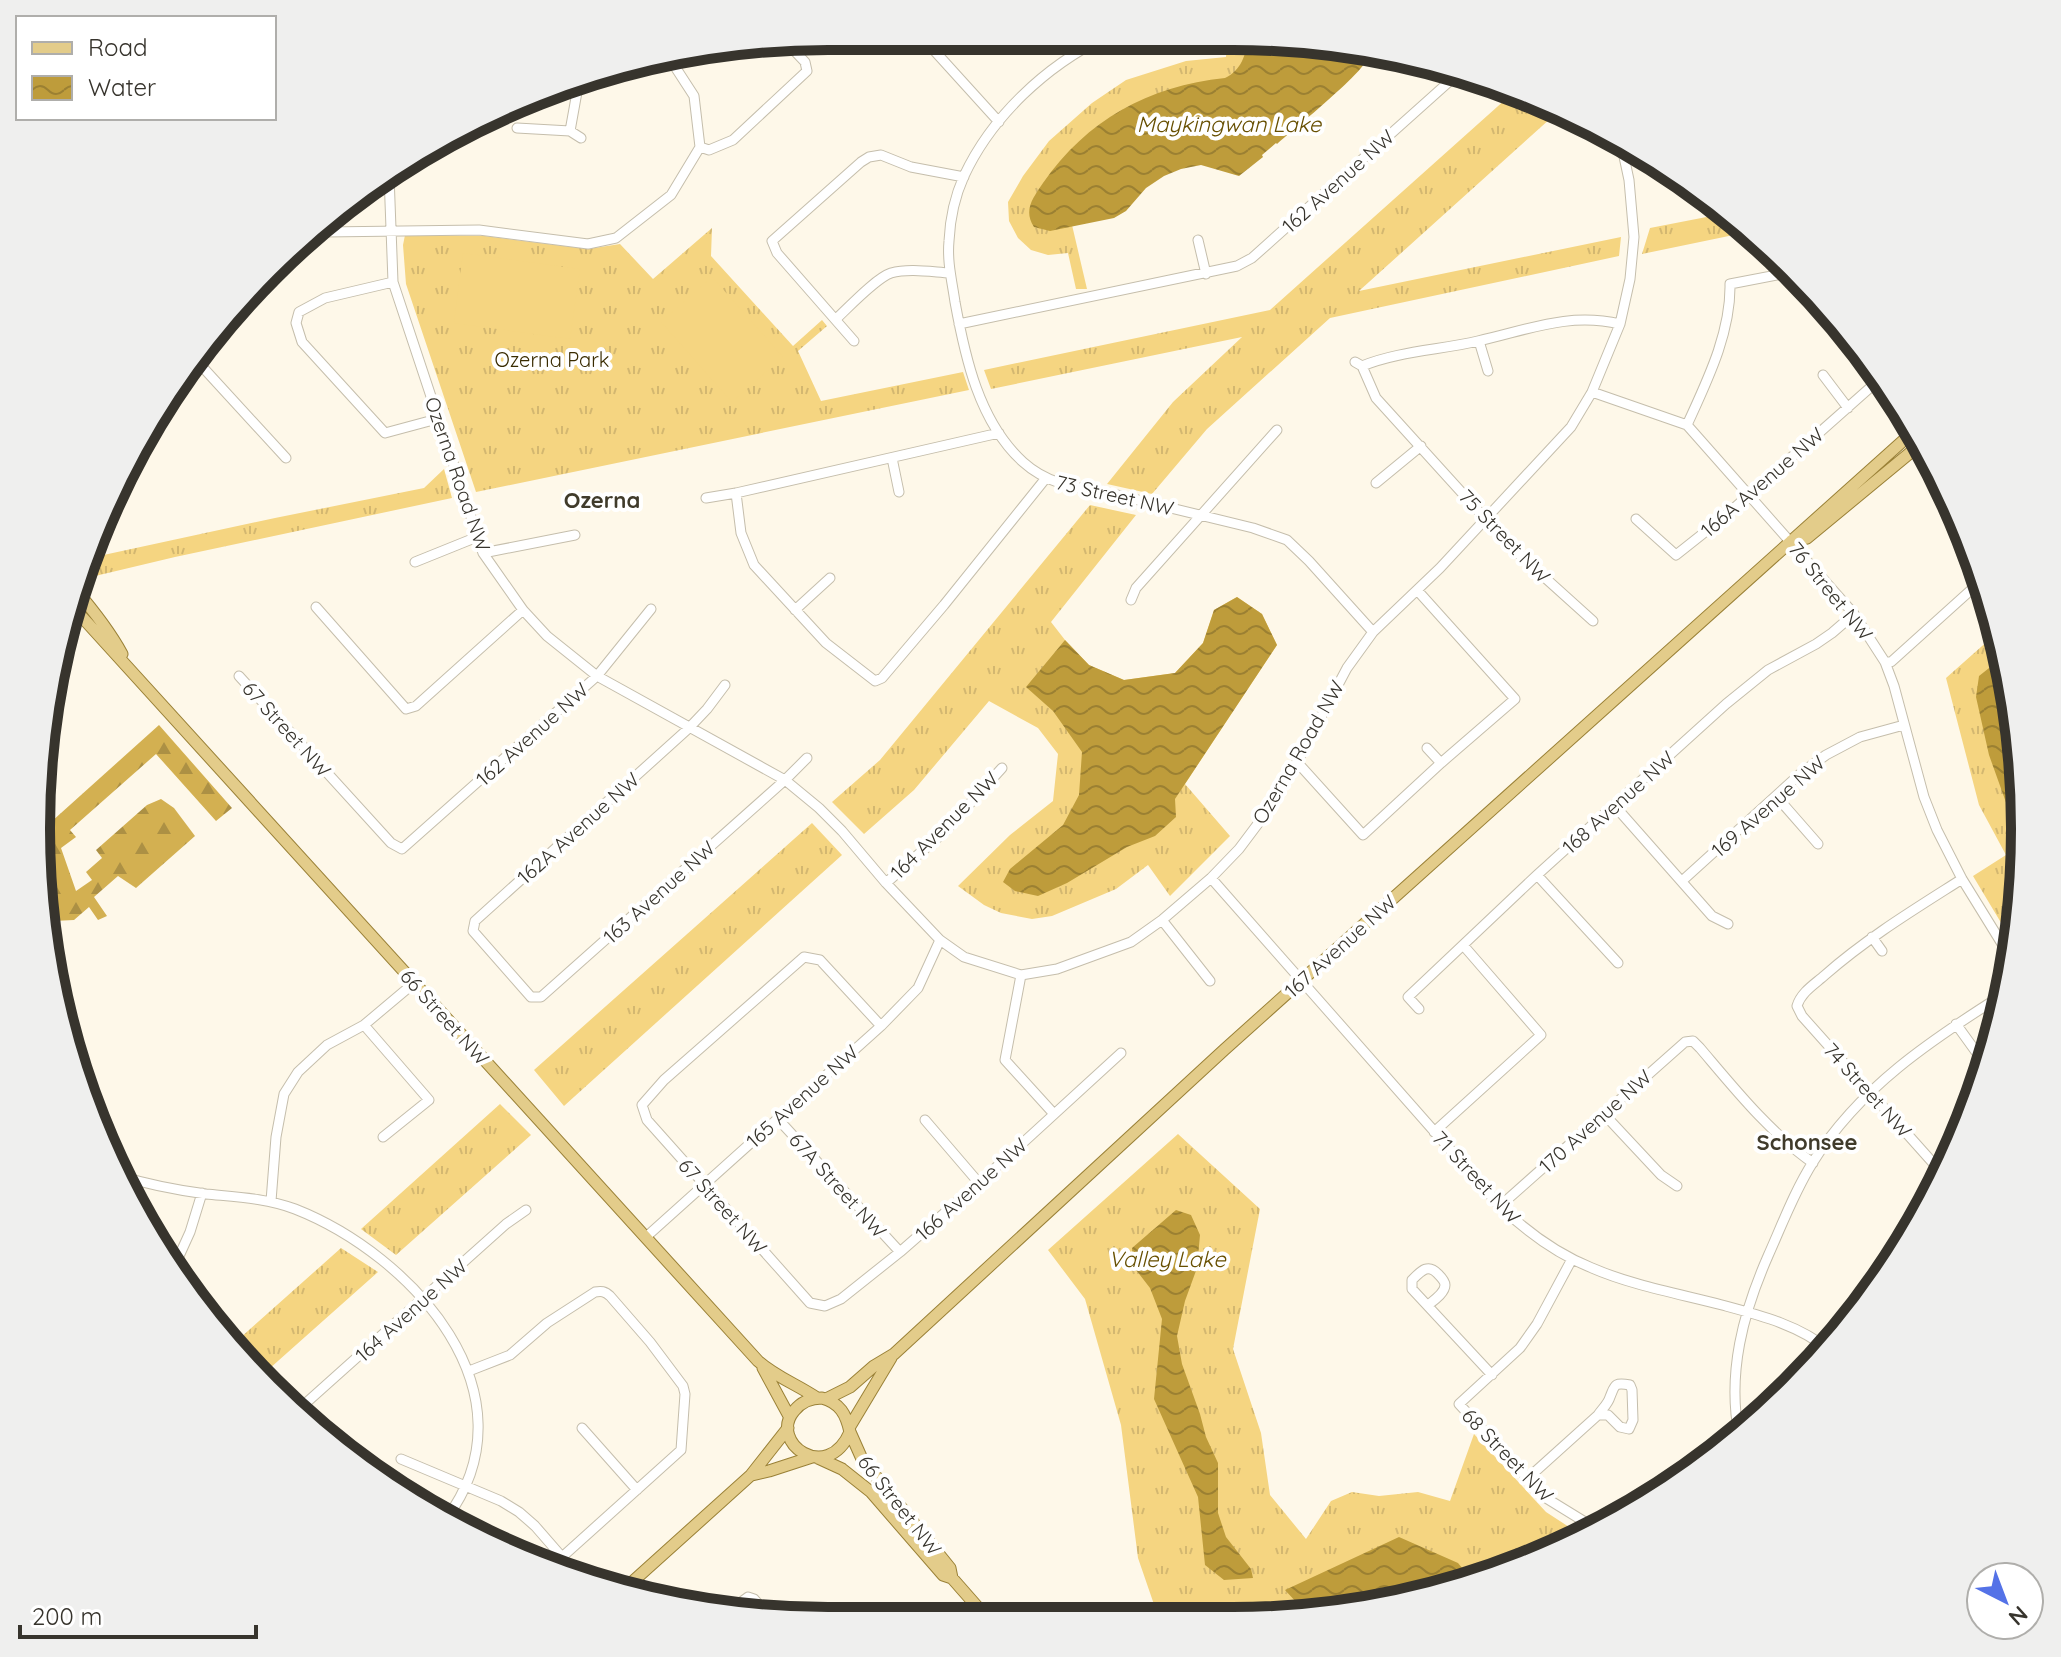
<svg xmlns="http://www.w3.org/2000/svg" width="2061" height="1657" viewBox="0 0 2061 1657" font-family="Quicksand,sans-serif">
	<defs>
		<pattern id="grass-tufts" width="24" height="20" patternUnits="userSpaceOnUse" patternTransform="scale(2)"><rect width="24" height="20" fill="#f5d581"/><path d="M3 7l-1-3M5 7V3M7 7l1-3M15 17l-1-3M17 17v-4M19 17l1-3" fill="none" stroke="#d3b770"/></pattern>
		<pattern id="forest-firs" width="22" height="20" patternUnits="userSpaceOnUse" patternTransform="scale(2)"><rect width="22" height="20" fill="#d3b051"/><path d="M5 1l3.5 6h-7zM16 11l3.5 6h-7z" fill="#ac9044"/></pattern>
		<pattern id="water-waves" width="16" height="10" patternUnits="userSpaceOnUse" patternTransform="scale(2)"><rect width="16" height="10" fill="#be9c3b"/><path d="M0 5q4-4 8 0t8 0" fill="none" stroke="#9b8032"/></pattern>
	</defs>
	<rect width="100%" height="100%" fill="#fef8e9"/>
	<path fill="url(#grass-tufts)" d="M1227,38H1274L1242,76L1048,202L1072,225L1087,289H1076L1068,253L1048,255L1031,250L1018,238L1009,221L1008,202L1023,176L1049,141L1092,103L1126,80L1186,61L1226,57Z
		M1516,90L1535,96L1561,109L1359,291L1621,237L1619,256L1330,318L1207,429L1152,494L1107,484L1173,402L1242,337L991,389L984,370L1270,310Z
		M1727,213L1753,231L1642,254L1650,228Z
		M712,228L711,256L793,346L822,320L827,326L798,351L821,401L963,372L969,390L476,492L406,284L403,245L405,235L485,236L588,249L620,244L653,279Z
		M444,469L452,498L175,557L91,577L82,565L85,559L275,518L424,488Z
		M1090,505L1136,515L1051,622L1065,640L1089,665L1124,680L1175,673L1203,643L1214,610L1237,597L1262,614L1277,645L1185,784L1230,836L1170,896L1148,865L1116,889L1052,916L1032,919L1001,913L984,905L958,886L1010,835L1053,801L1058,754L1038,728L989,701L914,790L864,834L832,802L880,760Z
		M1999,631L2023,776L2018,931L2015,946L1973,876L2006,855L1979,805L1946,678Z
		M812,823L842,855L564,1106L534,1070Z
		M500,1104L531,1135L396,1255L361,1229Z
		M1178,1134L1260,1209L1233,1349L1261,1433L1270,1495L1306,1539L1331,1501L1352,1492L1379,1496L1418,1492L1450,1501L1474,1434L1546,1512L1586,1538L1438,1594L1284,1619H1159L1138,1558L1121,1425L1085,1299L1048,1250Z
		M341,1248L378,1272L260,1377L230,1347Z"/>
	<path fill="url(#forest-firs)" d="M159,725L232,808L216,821L156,754L70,830L76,837L61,848L76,891L92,880L86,872L102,858L96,850L147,805L161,799L174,808L195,836L136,888L118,876L94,897L107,916L98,920L89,907L74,920L53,921L47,915L41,831Z"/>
	<path fill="#f5d581" d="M463,253L580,269L570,339L454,323Z
		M712,277L783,357L732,402L661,322Z"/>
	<path fill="url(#water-waves)" d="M1249,38H1285L1362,51C1365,55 1367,56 1365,62C1360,75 1292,131 1277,144L1276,143L1262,155L1263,157L1239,176L1201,165L1181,169L1164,176L1146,188L1126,211L1114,218L1050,231L1034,227C1023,210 1033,198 1043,183C1087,120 1148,86 1225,78C1242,70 1245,55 1249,38Z
		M1237,597L1262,614L1277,645L1175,799L1176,817L1155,836L1127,847L1067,883L1038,896L1015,891L1003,882L1010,869L1063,825L1079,795L1082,752L1053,711L1026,687L1065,640L1089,665L1124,680L1175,673L1203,643L1214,610Z
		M2003,657L2023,776L2022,829L2008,808L1989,755L1976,697L1979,676Z
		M1176,1210L1191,1215L1200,1235L1197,1268L1185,1301L1177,1336L1182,1364L1200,1414L1206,1437L1218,1463V1513L1226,1537L1251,1569L1253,1578L1224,1580L1205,1565L1198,1497L1154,1399L1162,1319L1150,1288L1133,1266L1132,1248Z
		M1399,1537L1458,1563L1473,1581L1438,1594L1308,1615L1285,1590Z"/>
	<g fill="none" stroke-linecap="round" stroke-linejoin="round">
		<defs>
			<path id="minor" d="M921,36L999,122
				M1105,37C1046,66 992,116 964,176C955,196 950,219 949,241C947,262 952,281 955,302C965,357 979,422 1023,462C1045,482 1072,488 1101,491L1253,528L1287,540L1309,561L1373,632
				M666,57L670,59L694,96L700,147
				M517,128L570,131L581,138
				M570,131L579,81
				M700,147L709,150L733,140L807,71L805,62L786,42
				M389,175L393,282L483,553L523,610L547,636L597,676L785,780L819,808L842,831L886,883L940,940L964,957L1021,975L1057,969L1131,942L1162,920L1211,878L1239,849L1266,813L1297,762L1347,668L1373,632L1440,568L1571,427L1592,392L1620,324L1630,279L1634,237L1629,180L1620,138
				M307,238L325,232L479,230L588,244L616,238L671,195L700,147
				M1198,240L1206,274
				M393,282L325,298L299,312L296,323L302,342L385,433L437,419
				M836,319C849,307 876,278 891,273C909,268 932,272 950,273
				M959,324L1237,266L1252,258L1461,71
				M854,341L777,253L772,241L861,162L869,157L881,155L911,167L964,177
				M1479,341L1488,371
				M197,361L286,458
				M1355,362L1362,366L1376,398L1512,548L1593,621
				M1362,366C1399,351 1440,350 1478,341C1528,330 1568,312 1620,324
				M1823,375L1848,408
				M1592,392L1687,425L1854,614L1885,662L1894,686L1924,797L1937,830L1962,879L2012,960
				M1687,425C1707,381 1731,333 1730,284L1792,272
				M892,458L899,492
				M1376,483L1421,446
				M736,493L741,533L754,565L826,643L875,681L882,678L944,605L1046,478
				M706,498L736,493L999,433
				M1636,519L1676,555L1724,517L1881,378
				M483,553L575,535
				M415,562L477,537
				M1131,600L1136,588L1277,430
				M316,607L406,709L416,706L523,610
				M795,610L830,578
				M1885,662H1891L1982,580
				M239,676L391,843L402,849L597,676L651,609
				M725,685L707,709L689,728L475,921L473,931L531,997H541L785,780L807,758
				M1427,748L1441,763
				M1297,762L1363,835L1441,763L1515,699L1417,590
				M1776,796L1818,844
				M1614,805L1712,916L1728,924
				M1537,875L1618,963
				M1211,878L1500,1206C1527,1232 1557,1254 1592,1268C1631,1285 1680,1294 1722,1305C1759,1315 1799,1325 1829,1350
				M1682,881L1801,773L1826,755L1860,737L1904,725
				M886,883L945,831L1002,768
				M1162,920L1210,981
				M1872,937L1882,951
				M1021,975L1005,1060L1054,1114
				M1419,1009L1408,997L1537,875L1726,704L1768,670L1816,644L1832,633L1854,614
				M1956,1024L1987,1067
				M364,1025L429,1100L383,1137
				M881,1026L820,960L804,957L664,1080L642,1105L647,1120L810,1303L825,1306L841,1299L900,1252L979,1183L1121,1053
				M1603,1113L1661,1175L1677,1186
				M777,1118L900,1252
				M925,1120L979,1183
				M1434,1132L1541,1035L1463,945
				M1942,1173L1802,1016L1797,1006C1801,992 1815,984 1825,975C1867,938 1915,909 1962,879
				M117,1175C146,1184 176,1190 206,1194C236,1197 266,1198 295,1209C412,1255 539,1394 446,1519
				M271,1201L276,1137L284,1094L298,1072L327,1045L364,1025L414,983
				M1500,1206L1685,1042L1693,1041L1700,1048C1734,1088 1769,1132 1813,1163
				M646,1237L881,1026L918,988L940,940
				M1572,1259L1537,1324L1520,1348L1459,1404L1546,1498L1598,1530
				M175,1265L190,1232L202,1193
				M1428,1305C1433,1301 1445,1293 1445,1285C1445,1281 1441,1277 1438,1274C1428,1263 1421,1271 1412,1280V1289L1492,1375
				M1823,1345L1877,1268L1882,1265L1889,1266
				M469,1371L510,1355L547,1323L595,1292C601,1291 605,1291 610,1296L650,1342L683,1386L685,1394L681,1450L551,1567
				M297,1411L506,1224L526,1210
				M582,1428L637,1490
				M1739,1435C1727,1373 1743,1313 1768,1256C1782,1225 1794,1192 1813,1162C1859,1088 1931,1040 2004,994
				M401,1459L501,1501L519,1512L535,1526L562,1557
				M1527,1479L1598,1415H1608L1620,1427L1629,1429L1633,1420L1632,1390L1630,1385C1614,1382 1615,1385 1610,1397C1608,1404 1602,1409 1598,1415
				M729,1611L748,1597L754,1599L771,1618"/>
			<path id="major" d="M1791,541L1807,538L1922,443
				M75,589C93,610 109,630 122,654
				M72,606L758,1361C776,1377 798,1385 817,1398
				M763,1368L789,1416
				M822,1398C840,1403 846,1414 850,1432C827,1485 768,1442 794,1411C801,1402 810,1398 822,1398Z
				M826,1399L850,1387L874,1366L894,1354L1224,1050L1914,431
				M849,1428L891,1358
				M850,1432L862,1459L950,1568L952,1578
				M818,1458L842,1469L871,1492L943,1575L952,1578L988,1619
				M752,1475L769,1471L812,1457
				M620,1593L751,1475L788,1428"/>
		</defs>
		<use href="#minor" stroke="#c5beac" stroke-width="11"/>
		<use href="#major" stroke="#9a8137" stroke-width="13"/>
		<use href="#minor" stroke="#fff" stroke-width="9"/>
		<use href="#major" stroke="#e3cc8a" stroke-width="11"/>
	</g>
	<g text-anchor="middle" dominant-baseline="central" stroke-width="8" stroke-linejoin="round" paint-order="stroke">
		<g font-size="20" fill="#37342d" stroke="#fff">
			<text transform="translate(1338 181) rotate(-42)">162 Avenue NW</text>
			<text transform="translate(458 474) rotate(71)">Ozerna Road NW</text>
			<text transform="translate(1762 482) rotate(-41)">166A Avenue NW</text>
			<text transform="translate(1115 495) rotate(13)">73 Street NW</text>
			<text transform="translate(1505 536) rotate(46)">75 Street NW</text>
			<text transform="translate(1831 591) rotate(51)">76 Street NW</text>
			<text transform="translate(287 729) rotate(48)">67 Street NW</text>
			<text transform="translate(532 734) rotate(-42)">162 Avenue NW</text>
			<text transform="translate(1298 752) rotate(-60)">Ozerna Road NW</text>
			<text transform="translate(1618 802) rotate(-42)">168 Avenue NW</text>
			<text transform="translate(1768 806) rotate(-41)">169 Avenue NW</text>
			<text transform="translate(944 825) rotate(-45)">164 Avenue NW</text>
			<text transform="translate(578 828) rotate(-42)">162A Avenue NW</text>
			<text transform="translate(659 892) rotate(-42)">163 Avenue NW</text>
			<text transform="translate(1340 946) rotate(-42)">167 Avenue NW</text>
			<text transform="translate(445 1017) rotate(48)">66 Street NW</text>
			<text transform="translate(1868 1090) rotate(48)">74 Street NW</text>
			<text transform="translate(802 1096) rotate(-42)">165 Avenue NW</text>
			<text transform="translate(1595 1121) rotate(-42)">170 Avenue NW</text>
			<text transform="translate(1477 1177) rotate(47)">71 Street NW</text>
			<text transform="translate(838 1185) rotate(48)">67A Street NW</text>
			<text transform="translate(971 1189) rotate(-42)">166 Avenue NW</text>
			<text transform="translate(723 1206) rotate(48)">67 Street NW</text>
			<text transform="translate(411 1310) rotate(-42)">164 Avenue NW</text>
			<text transform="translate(1508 1455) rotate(46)">68 Street NW</text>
			<text transform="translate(900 1505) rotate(52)">66 Street NW</text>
		</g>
		<g font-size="20" fill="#392b01" stroke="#fff">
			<text x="552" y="359">Ozerna Park</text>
		</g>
		<g font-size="22" font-style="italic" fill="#674f00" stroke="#fff">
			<text x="1229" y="124">Maykingwan Lake</text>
			<text x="1167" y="1259">Valley Lake</text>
		</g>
		<g font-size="22" font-weight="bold" fill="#403b2b" stroke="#fff">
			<text x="602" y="500">Ozerna</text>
			<text x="1807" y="1142">Schonsee</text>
		</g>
	</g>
	<path d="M0 0H2061V1657H0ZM828 50H1233A778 778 0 0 1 2011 828V829A778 778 0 0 1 1233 1607H828A778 778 0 0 1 50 829V828A778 778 0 0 1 828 50Z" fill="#efefee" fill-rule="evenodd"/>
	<path fill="none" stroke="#37342d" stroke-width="10" d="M828 50H1233A778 778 0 0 1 2011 828V829A778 778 0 0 1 1233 1607H828A778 778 0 0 1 50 829V828A778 778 0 0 1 828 50Z"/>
	<rect x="16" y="16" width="260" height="104" fill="#ffffff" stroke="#afaeab" stroke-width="2"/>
	<rect x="32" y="42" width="40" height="12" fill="#e3cc8a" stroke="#afaeab" stroke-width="2"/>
	<text x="88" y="56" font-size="24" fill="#37342d">Road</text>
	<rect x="32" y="76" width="40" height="24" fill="url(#water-waves)" stroke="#afaeab" stroke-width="2"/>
	<text x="88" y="96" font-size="24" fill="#37342d">Water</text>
	<g transform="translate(2005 1601) rotate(138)"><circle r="38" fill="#ffffff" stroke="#afaeab" stroke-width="2"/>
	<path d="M0-6L14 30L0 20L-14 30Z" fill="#5472e7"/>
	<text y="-12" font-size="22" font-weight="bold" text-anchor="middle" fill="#37342d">N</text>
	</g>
	<path d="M20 1625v12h236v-12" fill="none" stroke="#37342d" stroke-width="4"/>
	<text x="32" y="1625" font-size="24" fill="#37342d" stroke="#ffffff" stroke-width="6" paint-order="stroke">200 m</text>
</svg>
